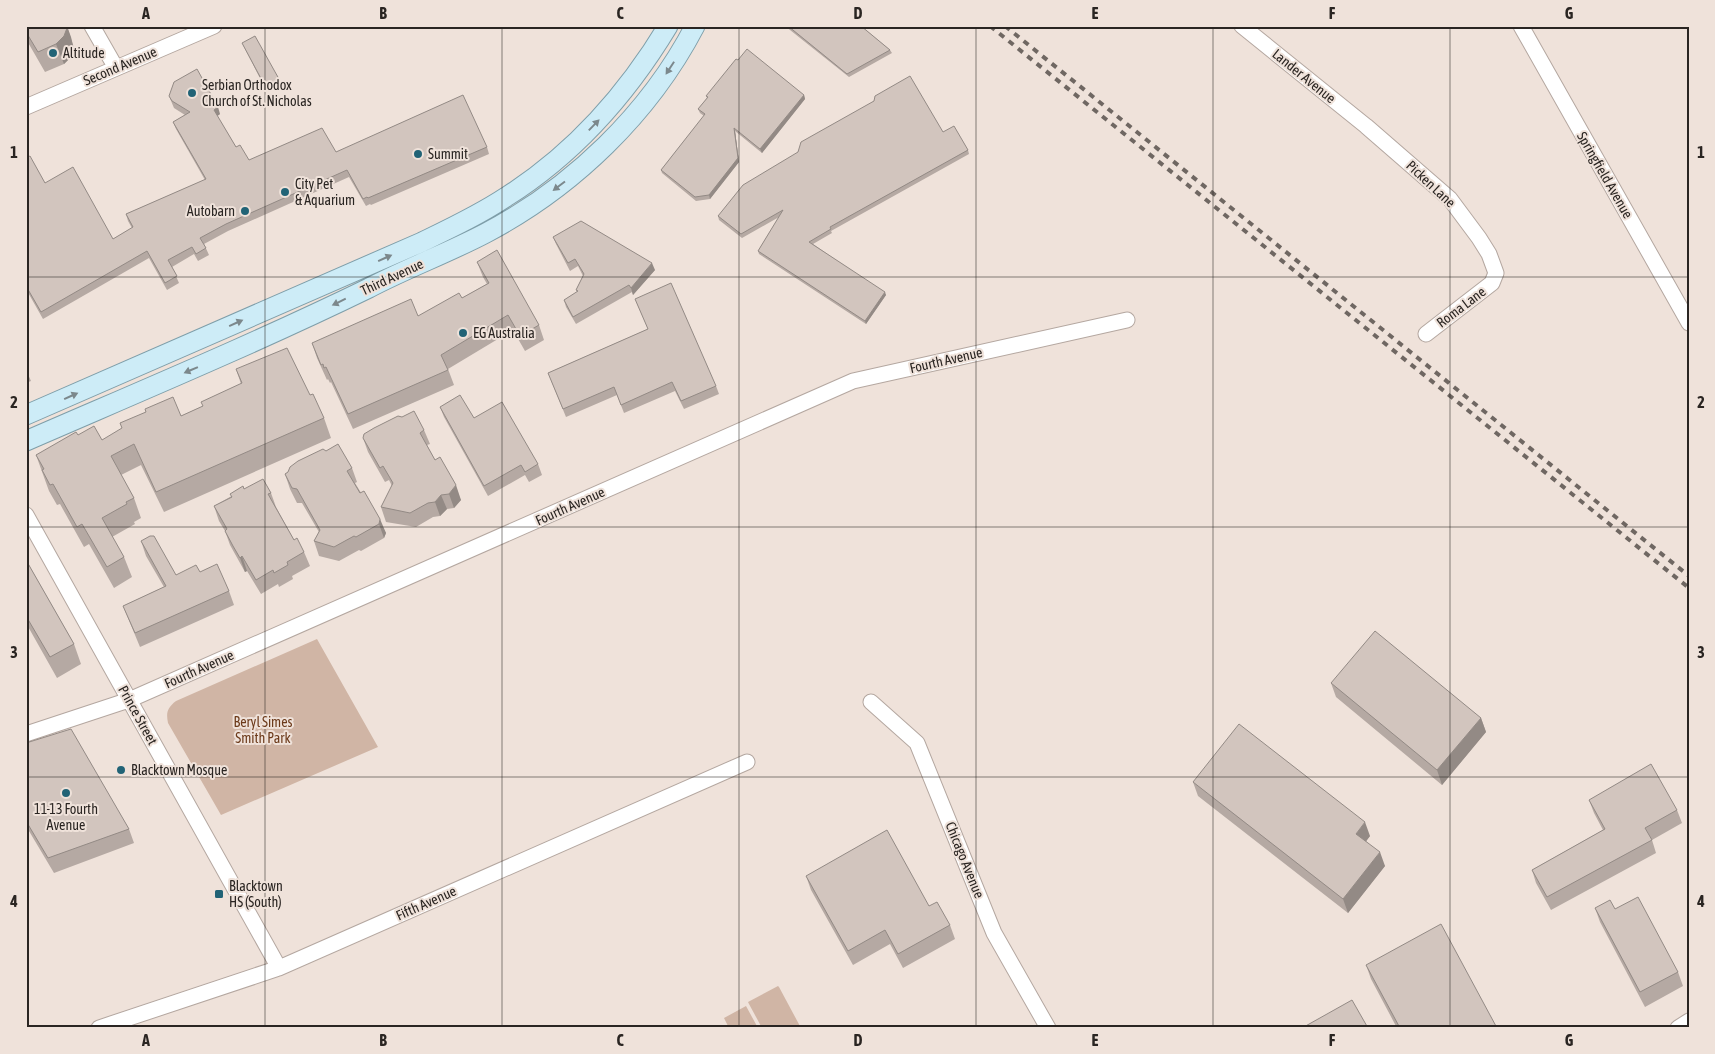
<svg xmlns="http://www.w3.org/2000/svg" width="1715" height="1054" viewBox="0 0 1715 1054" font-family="'Asap Condensed',sans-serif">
	<rect width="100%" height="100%" fill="#efe2da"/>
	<path fill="#d0b5a5" d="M317,639L378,747L221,815L168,723C166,713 167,708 176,701Z
		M778,986L779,987L801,1028H762L749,1004L748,1002Z
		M746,1006L758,1028H729L724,1018Z"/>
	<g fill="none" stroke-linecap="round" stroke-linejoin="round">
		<defs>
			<path id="minor" d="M92,26L116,68
				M1242,26L1366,126L1450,199L1479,238L1489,254L1496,273L1492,283L1426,334
				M1521,26L1689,323
				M26,107L214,26
				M26,515L279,968
				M871,702L917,743L994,933L1048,1028
				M26,734L129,700L853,381L1127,320
				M99,1028L279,968L747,762
				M1678,1028L1689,1021"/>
			<path id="major" d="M26,415L422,242C451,228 479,215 506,197C574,154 627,94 668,26
				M26,441C141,391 256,343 369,288C407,268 448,253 486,233C573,187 649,114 695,26"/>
		</defs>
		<use href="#minor" stroke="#b4a7a0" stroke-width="17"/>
		<use href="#major" stroke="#7e9ea9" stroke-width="21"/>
		<use href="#minor" stroke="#fff" stroke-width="15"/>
		<use href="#major" stroke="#cdecf7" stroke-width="19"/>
		<path stroke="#6f6762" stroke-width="4" stroke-dasharray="6 6" stroke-linecap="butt" d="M990,26L1689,588
			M1005,26L1689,576"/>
	</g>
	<path fill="#b5a9a3" d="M26,26H67L74,49L71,57L64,64L45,72L26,39Z
		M785,26H861L890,50L892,53L849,77Z
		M242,43L279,79L280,83L266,90Z
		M804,95L805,99L762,153L735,131L739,162L710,199L696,201L662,173L661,170L704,116L700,113L698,109L707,98L706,96Z
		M169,96L220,114L217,116L236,147L249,160L336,152L487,147L489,154L371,205L370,204L366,206L349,177L228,231L204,244L209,255L198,261L194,254L172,267L179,283L167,290L149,258L43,319L26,289V158L45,183L113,239L132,228L128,221L126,214L205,180L176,129L173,122L185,115L174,108Z
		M874,101L943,132L968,150L969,154L831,231L832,233L813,244L886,295L866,324L759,254L758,251L779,217L742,238L719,220L718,216L798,152Z
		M553,237L655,270L633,295L632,292L576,324L566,307L564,300L577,292L576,290L583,276L578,266L570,271L556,244Z
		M477,262L539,325L544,340L525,351L513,330L448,369L454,385L353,429L331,382L330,383L328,379L327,380L317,358L312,343L418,316L462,298L487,284L483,277Z
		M635,299L716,386L719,394L684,409L675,391L624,413L617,395L566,417L548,373L648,329Z
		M236,369L310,395L324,418L331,438L164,512L141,465L121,475L134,498L141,518L134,522L135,524L112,537L124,557L132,577L114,588L89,544L84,547L60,504L57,505L49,491L36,455L78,435L102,440L181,416L203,406L241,384Z
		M26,370L31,381L26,383Z
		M440,407L474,418L538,464L542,475L529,482L525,475L488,496L444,417Z
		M424,430L430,444L427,445L435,460L461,500L454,508L447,509L440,516L433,517L416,527L386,522L381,507L392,486L389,480L385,482L368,452L363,438Z
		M352,468L357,482L355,483L386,533L384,538L361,551L359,550L339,561L319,556L314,541L319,532L302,503H297L290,489L285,474L288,472Z
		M244,489L271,493L276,507L294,540L304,552L310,566L292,576L293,579L279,587L278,584L261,594L247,571L245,572L230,545L225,531L219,521L214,506Z
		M141,541L176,575L200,572L229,591L234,605L140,647L123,606L164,587L146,556Z
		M26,560L74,644L81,664L57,678L26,623Z
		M1331,683L1481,718L1486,732L1442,785L1336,697Z
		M26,743L129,829L134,843L54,873L26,826Z
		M1193,782L1370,836L1366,841L1385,866L1348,913L1198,796Z
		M1589,800L1677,810L1682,823L1652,840L1656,853L1551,910L1536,883L1532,870L1603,830L1594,813Z
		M806,876L929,906L950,925L955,939L903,968L890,944L853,965L811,890Z
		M1595,908L1615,909L1678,972L1683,986L1645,1007L1600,922Z
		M1366,965L1497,1028H1397L1371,979Z"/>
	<path fill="#938a85" d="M66,26H67L71,37L74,49L71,57L64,64L56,44Z
		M804,95L805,99L762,153L760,149Z
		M218,107L220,114L216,117L214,110Z
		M734,128L735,131L739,162L710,199L709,195Z
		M652,263L655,270L633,295L631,288Z
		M885,292L886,295L866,324L865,321Z
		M456,485L461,500L454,508L449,494Z
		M441,495L447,509L440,516L435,502Z
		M380,519L386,533L384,538L379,524Z
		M242,556L247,571L245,572L240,558Z
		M1481,718L1486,732L1442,785L1437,770Z
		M1365,822L1370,836L1361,848L1356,834Z
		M1380,852L1385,866L1348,913L1343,899Z"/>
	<path fill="#d2c5be" stroke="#938a85" d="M26,26H66L67,28L64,36L56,44L38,52L26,32Z
		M788,26H861L890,50L847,74Z
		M255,36L279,79L265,86L242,43Z
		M747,49L804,95L760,149L734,128L738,158L709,195L695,197L661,170L705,114L698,109L708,97L706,96L736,59L738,60Z
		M197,69L218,107L214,110L236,147L240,145L249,160L322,128L336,152L463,95L487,147L368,198L367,197L363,199L347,170L226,224L200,238L206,248L196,254L192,247L168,260L177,276L165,283L147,251L41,312L26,286V158L30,156L45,183L73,167L113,239L133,227L126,214L206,179L173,122L190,112L172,101L169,96L174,82Z
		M910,76L943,132L954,126L968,150L830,227L831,229L809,242L885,292L865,321L758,251L783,210L741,234L718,216L743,185L798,152L801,142L874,101L875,96Z
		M581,221L652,263L631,288L629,285L573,317L564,300L578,291L576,290L584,274L575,259L568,263L553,237Z
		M497,250L539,325L520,336L508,315L441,355L448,370L348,414L326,367L324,368L323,364L321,365L312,343L411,299L418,316L459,293L462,298L489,283L477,262Z
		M671,283L716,386L681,401L672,382L621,405L614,387L563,409L548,373L648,329L635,299Z
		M287,348L310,395L313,394L324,418L156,492L134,444L111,456L134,498L126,502L127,504L102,518L124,557L107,567L82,524L77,527L53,484L50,485L42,470L44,469L36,455L76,432L78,435L94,426L102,440L122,428L120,423L146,412L145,409L173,397L181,416L203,406L201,402L242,383L236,369Z
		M460,395L474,418L502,402L538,464L525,472L521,465L484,486L440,407Z
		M414,411L424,430L420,433L435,460L440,457L456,485L449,494L441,495L435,502L428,503L410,513L381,507L393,483L383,466L380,468L363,438L364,434L374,428L398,416L402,417Z
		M338,444L352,468L347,471L360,493L364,491L380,519L379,524L356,537L354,536L334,547L314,541L320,530L297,489L292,488L285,474L288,472L290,467L298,461L323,449L326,451Z
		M263,479L271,493L268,494L294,540L297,538L304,552L287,562L288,565L274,573L273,570L256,580L242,556L240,558L233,546L225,531L227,529L214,506L232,497L230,494L243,486L244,489Z
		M150,536H154L176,575L196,565L200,572L217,564L229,591L135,633L123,606L166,586L141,541Z
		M26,560L74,644L50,657L26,616Z
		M1375,631L1481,718L1437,770L1331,683Z
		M1239,724L1365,822L1356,834L1380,852L1343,899L1193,782Z
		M71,729L129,829L48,858L26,821V743Z
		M1651,764L1677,810L1645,828L1652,840L1547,897L1532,870L1605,829L1589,800Z
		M887,830L929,906L937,902L950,925L898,954L885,930L848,951L806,876Z
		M1638,897L1678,972L1640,992L1595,908L1610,900L1615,909Z
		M1441,924L1497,1028H1400L1366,965Z
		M1352,1000L1368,1028H1302Z"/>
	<defs><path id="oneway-solid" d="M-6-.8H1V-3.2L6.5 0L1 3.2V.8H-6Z" transform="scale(1.25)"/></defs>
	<g fill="#7c888c">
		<use href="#oneway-solid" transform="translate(670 68) rotate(123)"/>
		<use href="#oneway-solid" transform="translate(594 125) rotate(-46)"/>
		<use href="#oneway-solid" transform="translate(559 186) rotate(143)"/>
		<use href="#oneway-solid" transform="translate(385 258) rotate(-24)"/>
		<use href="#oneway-solid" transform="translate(339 302) rotate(154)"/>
		<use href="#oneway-solid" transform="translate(236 323) rotate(-24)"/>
		<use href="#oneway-solid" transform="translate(191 370) rotate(157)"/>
		<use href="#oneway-solid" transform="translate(71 396) rotate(-24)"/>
	</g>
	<path fill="none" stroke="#2a2522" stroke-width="1" stroke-opacity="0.55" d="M265,26V1028M502,26V1028M739,26V1028M976,26V1028M1213,26V1028M1450,26V1028M26,277H1689M26,527H1689M26,777H1689"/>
	<g fill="#216376" stroke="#efe2da" stroke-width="2">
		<circle cx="53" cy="53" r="5"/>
		<circle cx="192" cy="93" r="5"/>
		<circle cx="418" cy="154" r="5"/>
		<circle cx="285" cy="192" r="5"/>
		<circle cx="245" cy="211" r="5"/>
		<circle cx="463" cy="333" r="5"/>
		<circle cx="121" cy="770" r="5"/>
		<circle cx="66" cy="793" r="5"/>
		<rect x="214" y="889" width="10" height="10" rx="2.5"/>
	</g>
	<g text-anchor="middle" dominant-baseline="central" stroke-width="4" stroke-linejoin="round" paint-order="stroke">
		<g font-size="14" fill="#2a2522" stroke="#efe2da" text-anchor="start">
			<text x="63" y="53">Altitude</text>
			<text x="202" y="85">Serbian Orthodox<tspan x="202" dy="16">Church of St. Nicholas</tspan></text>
			<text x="428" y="154">Summit</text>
			<text x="295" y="184">City Pet<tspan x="295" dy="16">&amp; Aquarium</tspan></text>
			<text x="235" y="211" text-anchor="end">Autobarn</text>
			<text x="473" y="333">EG Australia</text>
			<text x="131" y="770">Blacktown Mosque</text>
			<text x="66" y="809" text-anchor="middle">11-13 Fourth<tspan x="66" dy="16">Avenue</tspan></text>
			<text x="229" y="886">Blacktown<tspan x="229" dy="16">HS (South)</tspan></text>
		</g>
		<g font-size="14" fill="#2a2522" stroke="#efe2da">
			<text transform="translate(120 66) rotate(-23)">Second Avenue</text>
			<text transform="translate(1304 76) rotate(39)">Lander Avenue</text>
			<text transform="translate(1605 175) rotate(60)">Springfield Avenue</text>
			<text transform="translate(1431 184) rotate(43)">Picken Lane</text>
			<text transform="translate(392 277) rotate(-25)">Third Avenue</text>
			<text transform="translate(1461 307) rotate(-37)">Roma Lane</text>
			<text transform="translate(946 360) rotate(-13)">Fourth Avenue</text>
			<text transform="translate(570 506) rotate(-24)">Fourth Avenue</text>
			<text transform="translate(199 669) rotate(-24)">Fourth Avenue</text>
			<text transform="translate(138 715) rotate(61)">Prince Street</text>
			<text transform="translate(965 860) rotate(68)">Chicago Avenue</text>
			<text transform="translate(426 903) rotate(-24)">Fifth Avenue</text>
		</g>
		<g font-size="14" fill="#6c3a1a" stroke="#efe2da">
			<text x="263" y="722">Beryl Simes<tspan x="263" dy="16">Smith Park</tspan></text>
		</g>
	</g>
	<rect width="1715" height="1054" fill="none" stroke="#efe2da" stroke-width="55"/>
	<rect x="28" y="28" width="1660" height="998" fill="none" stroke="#2a2522" stroke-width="2"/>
	<g font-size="16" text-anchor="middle" font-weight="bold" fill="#2a2522">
		<text x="146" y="19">A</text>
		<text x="383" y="19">B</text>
		<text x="620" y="19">C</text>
		<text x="858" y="19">D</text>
		<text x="1095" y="19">E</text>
		<text x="1332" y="19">F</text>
		<text x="1569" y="19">G</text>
		<text x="14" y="158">1</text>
		<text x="1701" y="158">1</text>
		<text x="14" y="408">2</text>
		<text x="1701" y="408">2</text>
		<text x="14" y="658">3</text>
		<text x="1701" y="658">3</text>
		<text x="14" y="907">4</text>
		<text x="1701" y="907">4</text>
		<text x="146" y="1046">A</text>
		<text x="383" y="1046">B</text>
		<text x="620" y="1046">C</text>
		<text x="858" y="1046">D</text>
		<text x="1095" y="1046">E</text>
		<text x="1332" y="1046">F</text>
		<text x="1569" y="1046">G</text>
	</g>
</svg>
